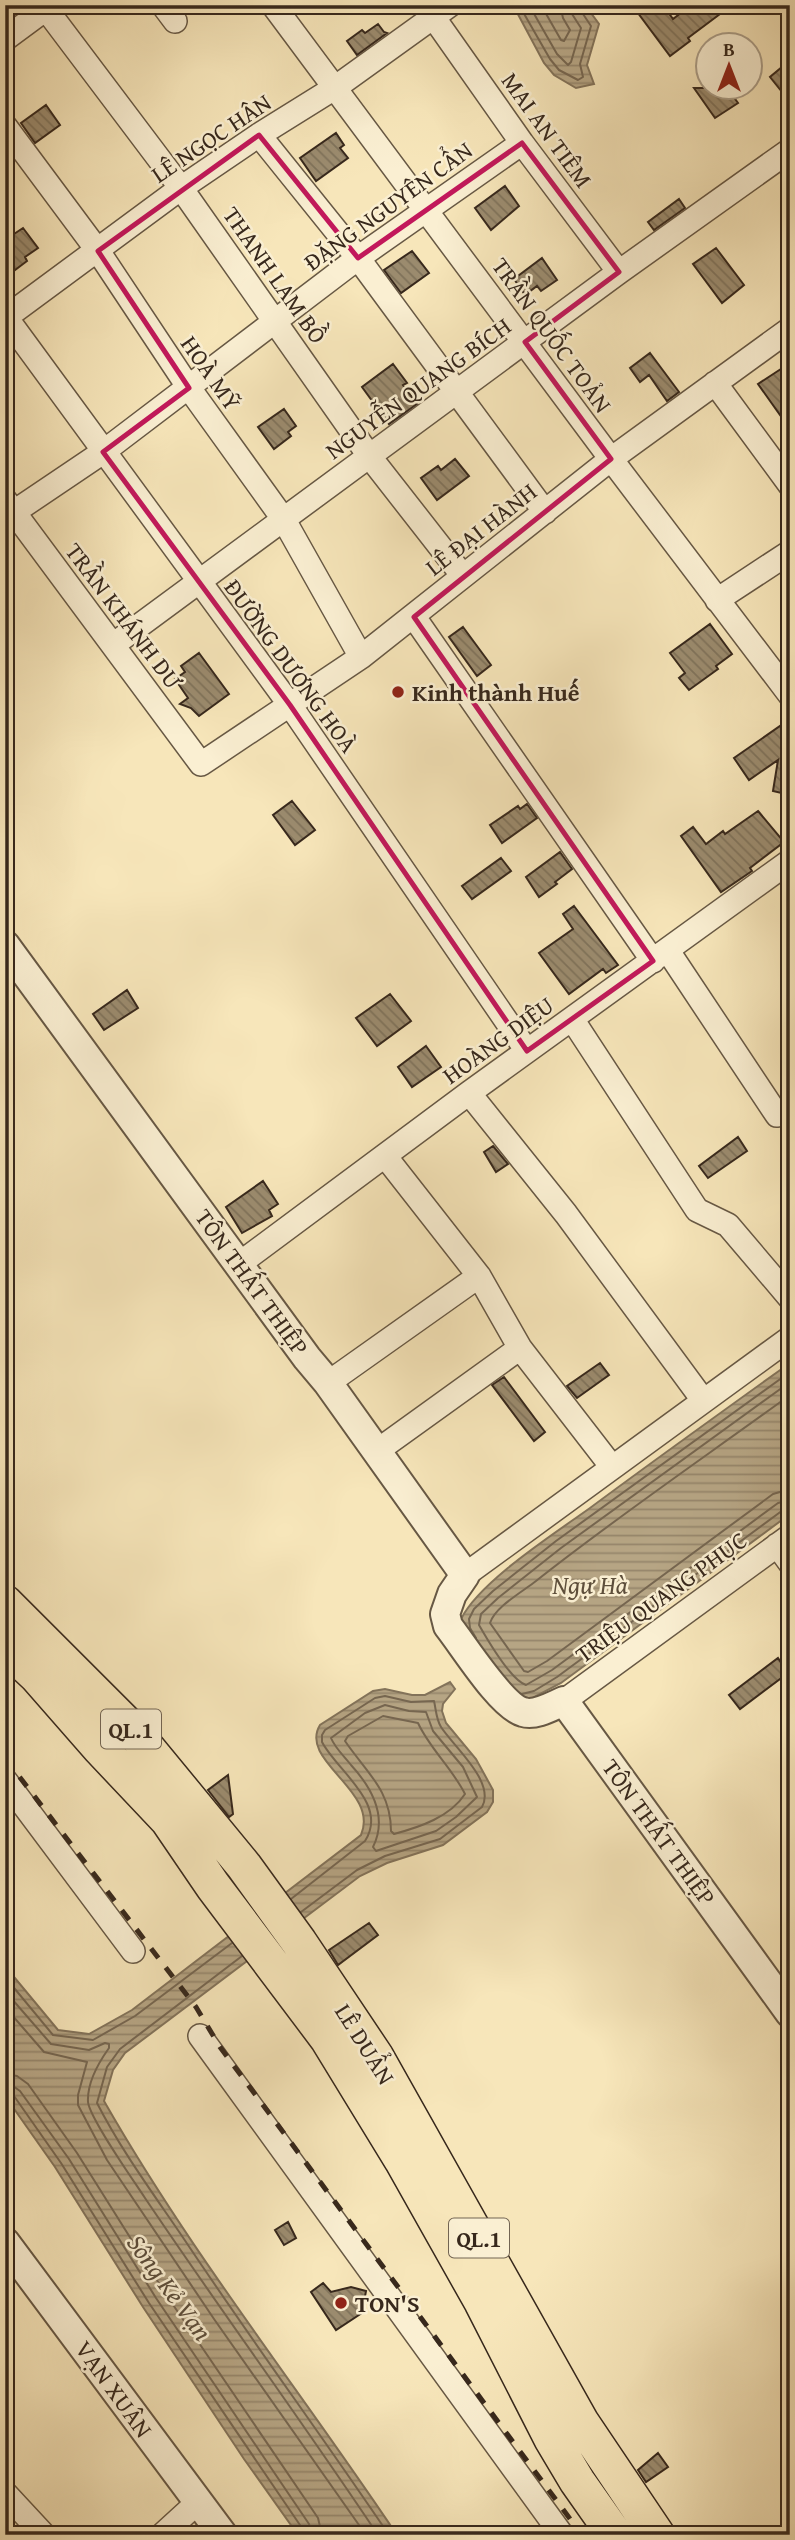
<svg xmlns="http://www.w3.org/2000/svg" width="795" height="2540" viewBox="0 0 795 2540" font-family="'Gentium Book Plus',serif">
	<defs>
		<pattern id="water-rules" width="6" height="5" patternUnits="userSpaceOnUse" patternTransform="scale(1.75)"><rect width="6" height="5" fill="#b6a584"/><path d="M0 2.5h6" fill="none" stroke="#95866b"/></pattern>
		<pattern id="building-back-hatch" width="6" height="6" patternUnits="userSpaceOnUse" patternTransform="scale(1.75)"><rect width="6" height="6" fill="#9b8b6e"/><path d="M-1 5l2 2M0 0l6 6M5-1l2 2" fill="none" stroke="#7f725a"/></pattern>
	</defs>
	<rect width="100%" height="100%" fill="#f7e6ba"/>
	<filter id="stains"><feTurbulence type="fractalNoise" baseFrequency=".00286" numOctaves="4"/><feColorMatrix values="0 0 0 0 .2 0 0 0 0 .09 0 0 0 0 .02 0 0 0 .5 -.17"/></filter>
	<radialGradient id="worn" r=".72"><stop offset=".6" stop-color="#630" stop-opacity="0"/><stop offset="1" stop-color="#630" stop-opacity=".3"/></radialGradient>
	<path fill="url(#water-rules)" stroke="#83735a" stroke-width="2" d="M513,5H585L599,24L587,65L594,84L576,88L554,75L544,63Z
		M790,1363V1514L561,1683L525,1702L511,1697L464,1631L461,1619C480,1581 554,1534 590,1508C656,1459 723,1411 790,1363Z
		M450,1682L455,1689L443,1704L442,1711L446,1723L476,1759L493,1790V1802L487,1812L443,1845L387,1863L360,1876L125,2053L113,2070L104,2101C190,2252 300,2390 397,2535H298L244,2459L143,2307L55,2167L5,2096V1966L58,2030L89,2034L132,2010L361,1835C380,1791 298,1761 320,1725L373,1691L385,1689L412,1695H425Z"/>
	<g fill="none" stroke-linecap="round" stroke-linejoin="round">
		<path stroke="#766650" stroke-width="2" d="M519,5L550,59L559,70L578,80L583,77L580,64L591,26L581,11L580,5
			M529,5L557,54L568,65L571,62L581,28L572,14L571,5
			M541,5L561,40L564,41L570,30L563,18L560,5
			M790,1382L561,1548L498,1598L481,1614L479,1625C487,1639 511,1680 526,1685L552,1670L778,1503L790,1500
			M790,1395C705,1457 618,1516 536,1581C522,1592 495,1607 490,1623L524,1671L528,1672L547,1661L773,1494L790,1489
			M476,1638L470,1628L469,1619L474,1609L493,1591L556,1541L790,1372
			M522,1694L534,1691L557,1677L783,1510L790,1509
			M385,1705L409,1711L426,1712L433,1731L463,1767L477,1797L456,1817L436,1831L376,1851L373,1847C388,1817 372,1788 351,1765C344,1756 335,1748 331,1738L365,1713Z
			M383,1716L418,1723C430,1749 452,1768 465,1794C450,1817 420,1827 394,1834L391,1831C391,1790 366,1772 345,1741L348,1736Z
			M291,1899L365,1841C389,1804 337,1771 322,1742V1735L325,1730L375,1698L385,1696L411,1702L434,1701C436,1709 436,1719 441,1727C453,1746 496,1782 482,1807L440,1839L385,1856L357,1870L301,1912
			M242,1956L120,2049L107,2067L97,2103C122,2152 155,2196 186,2242C252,2341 322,2436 389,2535
			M5,1977L53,2035L93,2040L135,2016L232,1943
			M5,1991L51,2044L89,2050L105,2043L109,2044V2048C99,2062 87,2083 88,2102C90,2119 134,2181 145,2198C221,2311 302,2421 378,2535
			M5,2007L44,2052L87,2062L78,2095V2105L107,2160L214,2319L366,2535
			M5,2074L17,2076L28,2084L77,2153L165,2293L318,2518L322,2535
			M5,2085L13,2086L20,2091L69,2159L156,2298L309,2524L312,2535
			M5,2094L14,2096L61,2163L149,2303L302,2528L303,2535"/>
	</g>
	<path fill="url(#building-back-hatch)" stroke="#37281c" stroke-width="2" d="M632,5H663L673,19L691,5H732L688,38L690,41L670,56Z
		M378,24L384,32L387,33L357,55L347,41L362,30L365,33Z
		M782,67L790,77V102L770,77Z
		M694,88H727L738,103L715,118Z
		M46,105L60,125L35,143L21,123Z
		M336,133L344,145L340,148L348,158L316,181L300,158Z
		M505,186L519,206L491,230L475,208Z
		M679,199L685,208L654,230L648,222Z
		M23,228L38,248L25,257L27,261L11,273L5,264V240Z
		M716,248L744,285L722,303L693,264Z
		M412,251L429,273L401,293L384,270Z
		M542,258L557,280L541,291L537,286L525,295L514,279Z
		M650,353L679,392L667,401L649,375L640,382L630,368Z
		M790,363V429L758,384Z
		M393,364L407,383L403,385L417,404L389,424L362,387Z
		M284,409L296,426L288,432L291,436L274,449L258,427Z
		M455,459L469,476L437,500L421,478L438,466L441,470Z
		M710,624L732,654L716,666L718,669L689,690L679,678L685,673L670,653Z
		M463,627L491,665L477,676L449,637Z
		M199,653L229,694L199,716L191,708L180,704L188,698L175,679L185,672L181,666Z
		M790,719V795L773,791L778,760L749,780L734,758Z
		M292,801L315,830L295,845L273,815Z
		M527,804L537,818L502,843L490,825L518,806L520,809Z
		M758,811L784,842L750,868L752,871L721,892L681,836L693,827L706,844L723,831L725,834Z
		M560,852L572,869L555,882L557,884L539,897L526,877Z
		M501,858L511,871L472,899L462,886Z
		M574,906L618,965L606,973L603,969L569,994L539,953L573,929L563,914Z
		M127,990L138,1008L104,1030L93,1014Z
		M390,994L411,1021L377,1046L356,1018Z
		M426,1046L441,1067L412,1087L398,1067Z
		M738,1137L747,1151L708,1178L699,1166Z
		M493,1146L508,1164L496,1172L484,1152Z
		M263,1181L278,1204L269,1210L272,1216L242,1233L226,1207Z
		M600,1363L609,1375L577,1398L567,1386Z
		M504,1377L545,1432L534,1441L492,1385Z
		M778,1658L788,1673L740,1709L729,1695Z
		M228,1775L233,1814L229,1817L208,1790Z
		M369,1923L378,1935L338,1965L329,1950Z
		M288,2222L296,2238L284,2245L275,2230Z
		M323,2283L331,2292L351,2287L366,2291L362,2313L336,2330L311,2292Z
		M658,2453L668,2467L646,2482L638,2470Z"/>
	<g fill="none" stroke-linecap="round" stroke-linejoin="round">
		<defs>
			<path id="minor" d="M43,5L181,188L370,457L463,576
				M163,5L175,21
				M273,5L611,459L790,695
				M434,18L522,143L619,272
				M5,39L51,5
				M5,126L98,251L189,388L284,520L361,657
				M259,135L358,258L545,512
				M5,316L290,705L527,1051
				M5,318L181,188L259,135L336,87L450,5
				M715,383L790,485
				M5,500L201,764L361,657L611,459L790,329
				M14,512L103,452L358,258L522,143
				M717,600L790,552
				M414,617L653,961
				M113,645L619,272L790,150
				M668,951L777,1115L790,1112
				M572,1019L697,1210L728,1225L790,1298
				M469,1093L566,1214L703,1400
				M385,1156L479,1276L520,1348L612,1467
				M239,1264L469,1093L790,861
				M328,1383L479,1276
				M377,1451L520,1348
				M777,1545L790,1563
				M465,1575L790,1338
				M564,1701L790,1536
				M5,1780L133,1951
				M200,2036L562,2535
				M5,2493L44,2535
				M162,2535L197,2503"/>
			<path id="tertiary" d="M5,945L307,1358L328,1383L465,1575L452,1594L445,1614L448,1626C464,1646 501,1706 523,1712C536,1716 552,1706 564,1701L790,2013
				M5,2242L223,2535"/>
			<path id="primary" d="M5,1603L133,1731L244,1866L299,1942L376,2057L581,2422L657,2535
				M5,1646L37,1676L100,1748L168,1820L213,1886L328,2039L402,2160L482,2302L552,2439L577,2481L615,2535"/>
		</defs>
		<use href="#minor" stroke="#675844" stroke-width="26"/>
		<use href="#tertiary" stroke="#675844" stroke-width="32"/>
		<use href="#primary" stroke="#37281c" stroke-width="38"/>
		<use href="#minor" stroke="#faefd2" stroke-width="23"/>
		<use href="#tertiary" stroke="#faefd2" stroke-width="28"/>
		<use href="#primary" stroke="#f7e6ba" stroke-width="35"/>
		<path stroke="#37281c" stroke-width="5" stroke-dasharray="12 12" stroke-linecap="butt" d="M5,1758L196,2007L220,2047L582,2535"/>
	</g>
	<path fill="none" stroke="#c2185b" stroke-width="5" stroke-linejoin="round" d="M259,135L358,258L522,143L619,272L525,342L611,459L414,617L653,961L527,1051L290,705L103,452L189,388L98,251Z"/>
	<g fill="#8f2418" stroke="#faefd2" stroke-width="2.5">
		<circle cx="398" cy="692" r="7"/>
		<circle cx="341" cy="2303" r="7"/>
	</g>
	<g text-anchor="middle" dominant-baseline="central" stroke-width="5" stroke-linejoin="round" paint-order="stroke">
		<g fill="#faefd2" stroke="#726453" stroke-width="2">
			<rect x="101" y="1709.5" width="60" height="39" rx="5"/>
			<rect x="449" y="2218.5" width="60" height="39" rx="5"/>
		</g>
		<g font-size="23" font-weight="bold" fill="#37281c">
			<text x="131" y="1729">QL.1</text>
			<text x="479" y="2238">QL.1</text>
		</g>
		<g font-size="24" fill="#37281c" stroke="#faefd2">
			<text transform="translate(547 130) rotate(54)">MAI AN TIÊM</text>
			<text transform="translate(211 138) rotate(-34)">LÊ NGỌC HÂN</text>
			<text transform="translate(388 206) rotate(-36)">ĐẶNG NGUYÊN CẨN</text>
			<text transform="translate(275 275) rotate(55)">THANH LAM BỒ</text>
			<text transform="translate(552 335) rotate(54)">TRẦN QUỐC TOẢN</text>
			<text transform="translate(211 373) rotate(55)">HOÀ MỸ</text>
			<text transform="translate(418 388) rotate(-36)">NGUYỄN QUANG BÍCH</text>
			<text transform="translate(481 529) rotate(-38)">LÊ ĐẠI HÀNH</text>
			<text transform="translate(124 616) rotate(53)">TRẦN KHÁNH DƯ</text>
			<text transform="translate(291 666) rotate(54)">ĐƯỜNG DƯƠNG HOÀ</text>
			<text transform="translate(498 1040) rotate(-36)">HOÀNG DIỆU</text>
			<text transform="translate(252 1282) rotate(54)">TÔN THẤT THIỆP</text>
			<text transform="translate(661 1597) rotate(-36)">TRIỆU QUANG PHỤC</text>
			<text transform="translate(659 1832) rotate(54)">TÔN THẤT THIỆP</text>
			<text transform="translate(365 2044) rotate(58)">LÊ DUẨN</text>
			<text transform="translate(114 2389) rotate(54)">VẠN XUÂN</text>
		</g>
		<g font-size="24" font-weight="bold" fill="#37281c" stroke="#faefd2" text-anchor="start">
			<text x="412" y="692">Kinh thành Huế</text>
			<text x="355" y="2303">TON'S</text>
		</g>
		<g font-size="26" font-style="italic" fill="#5d4e3b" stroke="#faefd2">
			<text x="590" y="1584">Ngự Hà</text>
			<text transform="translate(170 2287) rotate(54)">Sông Kẻ Vạn</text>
		</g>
	</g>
	<rect width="795" height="2540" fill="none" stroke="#f7e6ba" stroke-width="28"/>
	<rect x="7" y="7" width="781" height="2526" fill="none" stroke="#37281c" stroke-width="3.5"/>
	<rect x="14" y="14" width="767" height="2512" fill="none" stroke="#37281c" stroke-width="2"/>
	<g transform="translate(729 66)"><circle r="33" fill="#faefd2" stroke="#ac9f89" stroke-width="2"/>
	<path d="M0-5L12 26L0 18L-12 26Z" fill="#8f2418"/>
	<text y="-10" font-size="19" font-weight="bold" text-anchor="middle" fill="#37281c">B</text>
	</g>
	<rect width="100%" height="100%" filter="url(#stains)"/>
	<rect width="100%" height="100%" fill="url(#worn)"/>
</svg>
